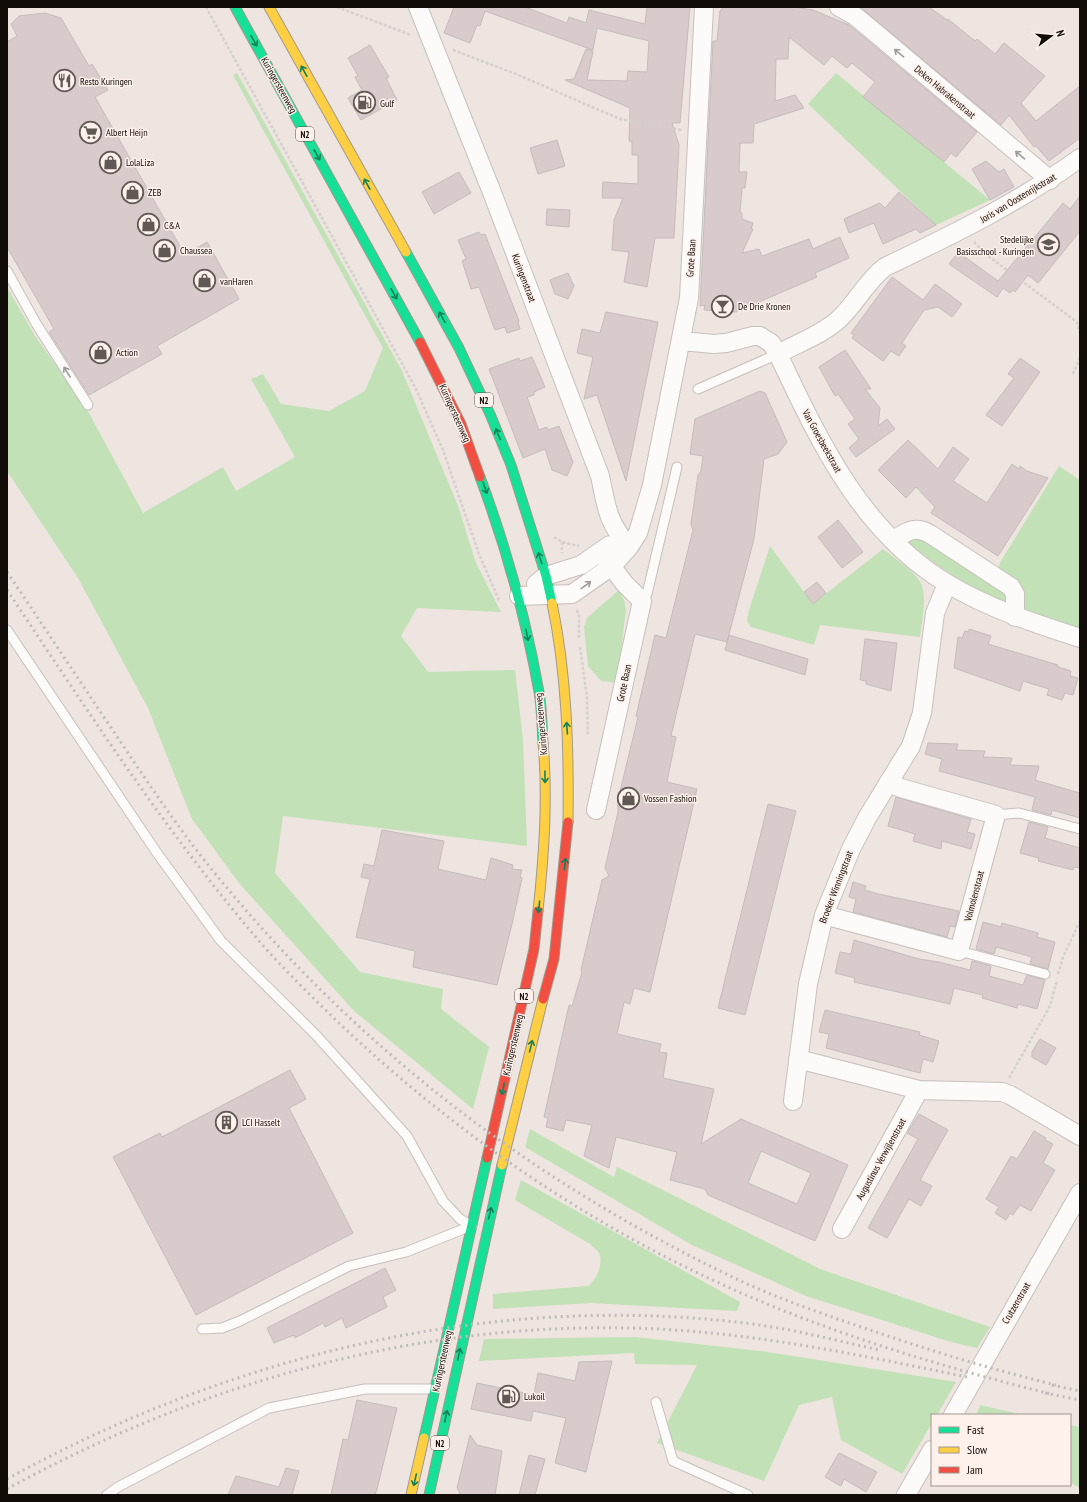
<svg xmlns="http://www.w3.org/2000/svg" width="1087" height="1502" viewBox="0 0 1087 1502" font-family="'PT Sans Narrow',sans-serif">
	<rect width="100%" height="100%" fill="#eee4e0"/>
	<path fill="#c2e1b7" d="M237,73L402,371L458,506L476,563L501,612L417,608L401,636L428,672L515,670L523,740L527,846L283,816L275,873L360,972L443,989L441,1009L489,1047L473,1109L354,1011L239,883L192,819L148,708L78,578L7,471V287L35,336L84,404L143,513L223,467L236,491L295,457L251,379L263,374L281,404L329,411L365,391L383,348L233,75Z
		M836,73L990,200L936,225L808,104Z
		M1059,466L1080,480V631L1027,613L996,573L1001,561Z
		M918,534L1006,589L1011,601L1004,604C968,586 938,568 907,541Z
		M770,546L813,604L883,549C928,584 928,579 920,637L820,625L814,645L751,627L747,621L749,610Z
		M619,590L624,600L626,609L617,683L601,681L588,666L584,627L587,618Z
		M530,1129L614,1177L617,1167L820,1269L990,1327L977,1348L951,1342L806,1296L692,1245L525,1147Z
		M521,1180L740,1302L737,1311L591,1303L493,1309V1294L588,1286C596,1280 604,1264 599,1253C597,1250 593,1247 590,1244L515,1200Z
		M635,1337L768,1352L956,1382L937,1415H932V1423L902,1474L841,1440L832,1397L799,1405L764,1481L657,1443L697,1365L635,1364L634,1353L479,1361L484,1339Z
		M980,1405L1024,1415H976Z
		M1070,1425L1080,1427V1488L1070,1482Z"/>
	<path fill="#d9cacb" stroke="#c4bcbc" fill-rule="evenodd" d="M454,7H525L567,23L569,17L586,23L589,10L645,24L647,7H690L680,123H672L679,145L674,238H655L647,287L624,282L629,252L612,250L614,220L623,198H602L603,182L638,184V155H632V142L629,141L630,108L565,80L574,79L586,49L593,51L587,80L627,81L628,71L647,72L649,41L597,28L593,50L485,11L480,26L477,25L470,43L444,33Z
		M723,7H794L813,10L849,25L977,132L956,157L951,153L944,162L863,97L875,82L852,63L847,68L832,56L824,65L789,37L788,59H776L775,101L795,95L804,108L754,124L753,143H740L739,172H747L745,188H742L740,212L742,213V219L753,223L751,229H753L742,253L759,249L762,256L809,239L813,249L840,237L849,258L815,273L817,277L736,312L704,310L705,305L700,306L713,41H717L720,11Z
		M860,7H929L947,20L948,19L975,41L977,39L995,54L1004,43L1045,76L1021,103L1036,121L1080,86V138L1049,161L1036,146L1034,147L1009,115L1001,125Z
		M45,13L61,18L89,66L92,64L108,90L95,97L185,255L207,242L239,299L157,346L162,354L89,395L49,332L54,329L7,247V42L17,36L11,24L19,16Z
		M370,45L389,77L386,78L397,100L361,120L348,98L362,90L355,77L358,76L348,58Z
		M557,140L565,166L538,174L530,148Z
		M986,161L999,172L1004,169L1014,187L990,200L972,169Z
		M459,172L471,193L434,214L422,192Z
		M899,192L936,225L920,233L916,229L883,244L874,223L849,233L844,219L880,203L885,208Z
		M1080,196V231L1038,283L1028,275L1015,292L1013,290L1010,293L1003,288L997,297L949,264L958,252L998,281L1063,203L1070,209Z
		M547,209L570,210L569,227L546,225Z
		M479,232L481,235L485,234L519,321L518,322L520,329L507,333L505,327L495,330L479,287L471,289L462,261L466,259L458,240Z
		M568,273L574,286L568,299L555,294L550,280Z
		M892,277L923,300L935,284L962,304L952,317L938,307L924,310L902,343L906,346L899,356L891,351L883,361L852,338L854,335L851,333Z
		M606,312L658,322L626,481L597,395L584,399L593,357L577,353L582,329L600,333Z
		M845,350L871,389H865L880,408L878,426L887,419L895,429L856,457L849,448L859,439L848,424L855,419L838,394L835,396L819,367Z
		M532,357L545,387L534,392V395L527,397L539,430L547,427L548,430L559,426L573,462L567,476L552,470L545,449L523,458L489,369L519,358L520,361Z
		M1020,358L1040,372L1002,426L986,415L1014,378L1008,374Z
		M760,391L765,393L787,442L778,454L764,459L754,539L727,642L695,634L671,736L676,737L667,782L697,789L650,992L634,988L630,1004L624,1002L617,1034L661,1044L659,1052L667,1053L663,1078L714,1089L701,1144L741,1119L848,1165L815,1241L708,1195L705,1189L670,1180L677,1152L616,1137L609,1168L584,1156L592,1125L566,1120L563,1131L546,1127L548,1118L544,1117L569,1005L572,1006L582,972L581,970L602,880L609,876L605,868L618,812V800L638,717L636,716L655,635L666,638L693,530L691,524L698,475L701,471L703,456L690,454L695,419ZM761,1151L811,1173L797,1204L748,1183Z
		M908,440L938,469L953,447L969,459L953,481L987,503L1012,464L1019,469L1020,466L1027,471L1048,478L998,556L931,513L935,507L916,487L906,498L878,470Z
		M838,520L863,552L842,568L818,537Z
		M817,582L826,593L813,604L804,592Z
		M969,629L991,636L988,644L1058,665V667L1071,671L1070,676L1078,678L1073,695L1065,693L1062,700L1047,695L1049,689L1023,681L1020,691L954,668L958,637L962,638L965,631L969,632Z
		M729,635L808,659L805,675L725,650Z
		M865,639L897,643L891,691L866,684V681L860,680Z
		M928,743L958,744L956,750L985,751L983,757L1012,758L1010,765L1039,766L1035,780L1080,793V818L1052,810L1051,815L1032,810L1035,797L939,771L942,759L925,754Z
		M896,797L971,819L967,832L975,834L971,849L942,841L941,849L913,841L915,834L888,826Z
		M768,804L796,811L745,1015L718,1008Z
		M1029,822L1048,827L1045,838L1080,848V868L1074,867L1073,870L1038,861L1039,858L1020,853Z
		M382,830L444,841L438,869L486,880L491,858L513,865L512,869L522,870L520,877L522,878L512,924L497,985L413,967L415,951L356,937L370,879L361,877L364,864L374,866Z
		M853,882L866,886L865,890L878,894L959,911L955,927L950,926L947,937L853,912L856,899L849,897Z
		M983,922L1001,927L1002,923L1038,933L1037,937L1055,942L1048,969L1030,964L1032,957L996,947L994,954L976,949Z
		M854,940L919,959L939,962L970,970L972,961L991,966L989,976L1023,985L1027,975L1045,980L1037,1009L1018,1004L1017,1008L982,998L983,995L954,988L950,1004L854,982L855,978L835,973L840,952L851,954Z
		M825,1010L920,1032L919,1035L939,1041L933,1062L923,1059L920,1073L826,1048L829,1034L819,1032Z
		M1040,1039L1056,1048L1046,1065L1032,1057V1052Z
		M290,1070L306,1099L289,1108L353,1233L196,1315L113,1157L160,1133L162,1137Z
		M919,1114L948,1130L920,1180L932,1186L921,1206L909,1199L887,1238L868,1228L918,1139L907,1133Z
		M1034,1131L1046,1138L1045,1140L1053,1144L1043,1163L1055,1170L1031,1211L1020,1205L1013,1215L1010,1213L1006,1220L995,1213L999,1207L986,1199L1011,1156L1017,1159Z
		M385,1268L396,1290L383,1297L387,1307L346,1328L342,1318L325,1327L323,1323L295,1338L294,1335L274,1343L267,1328Z
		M612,1361L586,1472L555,1463L566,1418L533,1411L531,1421L471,1409L477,1383L534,1395L538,1373L575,1381L579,1362Z
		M357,1400L397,1408L377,1489L375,1495H331L343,1439L348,1440Z
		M470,1435L477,1445L502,1451L495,1495H465L460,1494L457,1488Z
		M839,1453L877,1472L866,1492L844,1479L841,1486L825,1477Z
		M529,1455L545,1459L535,1495H519Z
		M286,1468L299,1471L292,1495H228L236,1476L279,1487Z"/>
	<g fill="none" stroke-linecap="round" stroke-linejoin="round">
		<defs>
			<path id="lane" d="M7,271L37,325L88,405
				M698,389L778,354
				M642,601L647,594L677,467
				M7,630L157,853L221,941L315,1034L407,1136L443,1201L460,1219L472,1226
				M996,815L1019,813L1080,829
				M959,951L1045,974
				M202,1329L222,1328L240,1321L349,1266L406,1252L471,1226
				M656,1402L673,1461L748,1495
				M107,1495L118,1487L269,1408L365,1389H435"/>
			<path id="street" d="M418,7L493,195L600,476C607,509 607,521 629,547
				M839,7L855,16L872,30L1050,180
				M681,341L714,344L726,343L753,336H760L771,343L778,354C819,441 862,533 948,584C990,609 1034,623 1080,638
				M778,354C798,343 821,335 838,320C856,304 866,281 885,267C954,234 1018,203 1080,158
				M893,540C907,532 914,525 930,534L1011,587L1015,594V617
				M536,584L546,576L581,565L610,545
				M519,596L572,594L612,566L629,547L638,533L652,485L689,298L704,7
				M596,810L642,601L624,583L601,552
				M824,915L959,951L996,815L901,788L888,783
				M798,1059L919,1090L1002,1092L1010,1095L1080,1136
				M793,1101L808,984L824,915L851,849L867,818L911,746L922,713L935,613L947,584
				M842,1229L919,1090
				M953,1415L1080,1193
				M906,1495L932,1450"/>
			<path id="fast" d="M235,7L420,342
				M406,252L459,348L490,414L511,465L546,576L552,603
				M480,477C506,547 526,618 539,692C542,709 542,726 543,743
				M424,1438L487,1158
				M429,1495L502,1165"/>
			<path id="slow" d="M269,7L406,252
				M552,603C567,675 569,749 568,822
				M538,911C544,855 548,799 543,743
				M502,1165L543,999
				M411,1495L424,1438"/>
			<path id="jam" d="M420,342L461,424L480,477
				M543,999L554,959L568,822
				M487,1158L534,949L538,911"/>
		</defs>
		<use href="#lane" stroke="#c7c0bd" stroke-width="11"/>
		<use href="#street" stroke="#c7c0bd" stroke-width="20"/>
		<use href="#fast" stroke="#a1998a" stroke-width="11"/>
		<use href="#slow" stroke="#a1998a" stroke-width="11"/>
		<use href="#jam" stroke="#a1998a" stroke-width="11"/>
		<path stroke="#d3d0ce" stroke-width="2.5" stroke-dasharray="3 2" stroke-linecap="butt" d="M206,7L416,389L443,450L479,554L499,600
			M337,7L411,35
			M453,50L516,74L620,119L682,130
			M974,242L988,256L1077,322L1080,333
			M1073,374L1080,357
			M554,537L562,542L579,546
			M562,542V553
			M577,610L579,616V639
			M580,647L587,698L588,736
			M1058,974L1063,957L1080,921
			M1009,1078L1050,1006L1057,980"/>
		<use href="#lane" stroke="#fcfbfa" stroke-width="9"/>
		<use href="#street" stroke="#fcfbfa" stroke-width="18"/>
		<use href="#fast" stroke="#16e098" stroke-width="9"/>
		<use href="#slow" stroke="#ffcf43" stroke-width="9"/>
		<use href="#jam" stroke="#f24e42" stroke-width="9"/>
		<path stroke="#bebbba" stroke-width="3" stroke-dasharray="2 4" stroke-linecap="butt" d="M7,572C43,625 78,679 114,732C142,774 170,816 201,856C348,1042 529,1181 743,1282C789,1303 837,1319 885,1335C941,1354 998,1371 1056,1385
			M7,590C84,705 159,822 249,929C276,962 308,993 339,1023C456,1134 591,1227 739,1292C839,1336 946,1368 1051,1394
			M1052,1385L1080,1391
			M1045,1393L1080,1400
			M7,1479C205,1370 429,1308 655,1316C705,1318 760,1323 809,1334C832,1339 856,1345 880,1350
			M7,1489C205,1380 430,1318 657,1329C761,1334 865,1356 967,1377"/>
	</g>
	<defs><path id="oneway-shaft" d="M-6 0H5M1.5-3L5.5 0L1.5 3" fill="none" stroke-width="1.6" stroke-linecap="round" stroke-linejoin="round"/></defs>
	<g stroke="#148158">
		<use href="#oneway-shaft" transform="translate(254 41) rotate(61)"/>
		<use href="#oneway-shaft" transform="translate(304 71) rotate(-119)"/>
		<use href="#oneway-shaft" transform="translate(317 155) rotate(61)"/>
		<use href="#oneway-shaft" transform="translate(367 184) rotate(-119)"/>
		<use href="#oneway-shaft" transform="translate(394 294) rotate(61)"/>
		<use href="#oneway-shaft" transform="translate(442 317) rotate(-119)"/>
		<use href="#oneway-shaft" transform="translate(498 434) rotate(-113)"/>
		<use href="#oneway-shaft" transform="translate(485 488) rotate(71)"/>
		<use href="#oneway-shaft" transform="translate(540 558) rotate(-108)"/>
		<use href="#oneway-shaft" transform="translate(527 635) rotate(78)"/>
		<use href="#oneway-shaft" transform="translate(567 728) rotate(-94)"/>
		<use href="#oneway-shaft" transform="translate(545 777) rotate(89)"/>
		<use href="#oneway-shaft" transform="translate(565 864) rotate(-83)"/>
		<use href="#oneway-shaft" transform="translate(539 907) rotate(96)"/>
		<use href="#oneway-shaft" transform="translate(531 1046) rotate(-76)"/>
		<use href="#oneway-shaft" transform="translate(503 1089) rotate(103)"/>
		<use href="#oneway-shaft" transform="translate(490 1213) rotate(-76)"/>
		<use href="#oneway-shaft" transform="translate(459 1354) rotate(-78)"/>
		<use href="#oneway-shaft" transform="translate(446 1416) rotate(-78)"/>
		<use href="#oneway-shaft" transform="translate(415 1480) rotate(103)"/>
	</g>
	<g stroke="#9e9b9a">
		<use href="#oneway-shaft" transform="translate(899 53) rotate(-140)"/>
		<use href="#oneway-shaft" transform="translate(1020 155) rotate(-140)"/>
		<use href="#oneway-shaft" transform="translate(67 372) rotate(-122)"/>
		<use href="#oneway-shaft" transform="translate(586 585) rotate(-36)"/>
	</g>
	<defs>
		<symbol id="restaurant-ring" viewBox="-11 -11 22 22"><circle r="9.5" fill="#fef0ea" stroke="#5f5854" stroke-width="1.5"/><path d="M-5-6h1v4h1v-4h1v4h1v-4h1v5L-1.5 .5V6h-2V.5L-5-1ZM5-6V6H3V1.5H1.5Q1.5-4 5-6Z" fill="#5f5854"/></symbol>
		<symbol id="fuel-ring" viewBox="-11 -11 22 22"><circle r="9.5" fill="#fef0ea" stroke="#5f5854" stroke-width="1.5"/><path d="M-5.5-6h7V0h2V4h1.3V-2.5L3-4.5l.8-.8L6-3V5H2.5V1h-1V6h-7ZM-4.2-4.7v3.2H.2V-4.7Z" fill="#5f5854"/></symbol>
		<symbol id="supermarket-ring" viewBox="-11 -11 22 22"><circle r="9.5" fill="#fef0ea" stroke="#5f5854" stroke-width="1.5"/><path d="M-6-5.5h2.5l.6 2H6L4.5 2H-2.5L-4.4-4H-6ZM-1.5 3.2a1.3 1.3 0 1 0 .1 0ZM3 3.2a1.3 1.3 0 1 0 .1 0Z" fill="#5f5854"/></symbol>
		<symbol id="shop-ring" viewBox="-11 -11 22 22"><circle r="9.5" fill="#fef0ea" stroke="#5f5854" stroke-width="1.5"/><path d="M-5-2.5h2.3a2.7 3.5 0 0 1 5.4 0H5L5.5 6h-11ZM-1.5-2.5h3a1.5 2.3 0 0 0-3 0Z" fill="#5f5854"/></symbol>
		<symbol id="school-ring" viewBox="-11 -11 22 22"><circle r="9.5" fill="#fef0ea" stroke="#5f5854" stroke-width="1.5"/><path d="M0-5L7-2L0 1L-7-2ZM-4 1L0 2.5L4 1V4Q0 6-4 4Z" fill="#5f5854"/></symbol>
		<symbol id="bar-ring" viewBox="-11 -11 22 22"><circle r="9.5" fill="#fef0ea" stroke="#5f5854" stroke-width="1.5"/><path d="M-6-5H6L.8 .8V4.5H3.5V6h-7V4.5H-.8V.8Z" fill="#5f5854"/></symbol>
		<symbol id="building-ring" viewBox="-11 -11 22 22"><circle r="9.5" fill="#fef0ea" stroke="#5f5854" stroke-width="1.5"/><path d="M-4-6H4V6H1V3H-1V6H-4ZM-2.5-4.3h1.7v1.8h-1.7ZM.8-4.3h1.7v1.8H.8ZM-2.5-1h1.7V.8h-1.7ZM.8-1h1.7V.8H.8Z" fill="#5f5854"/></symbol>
	</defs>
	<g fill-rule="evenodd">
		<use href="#restaurant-ring" x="52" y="68" width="25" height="25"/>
		<use href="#fuel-ring" x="352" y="90" width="25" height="25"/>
		<use href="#supermarket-ring" x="78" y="120" width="25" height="25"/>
		<use href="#shop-ring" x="98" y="150" width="25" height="25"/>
		<use href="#shop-ring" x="120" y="180" width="25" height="25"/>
		<use href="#shop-ring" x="136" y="212" width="25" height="25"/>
		<use href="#school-ring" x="1036" y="232" width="25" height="25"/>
		<use href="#shop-ring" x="152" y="238" width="25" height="25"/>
		<use href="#shop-ring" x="192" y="268" width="25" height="25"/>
		<use href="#bar-ring" x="710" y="294" width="25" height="25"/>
		<use href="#shop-ring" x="88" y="340" width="25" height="25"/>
		<use href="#shop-ring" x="616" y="786" width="25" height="25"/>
		<use href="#building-ring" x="214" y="1110" width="25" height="25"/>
		<use href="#fuel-ring" x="496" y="1384" width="25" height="25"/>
	</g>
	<g text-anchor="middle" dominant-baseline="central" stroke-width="3" stroke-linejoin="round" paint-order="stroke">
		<g fill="#fef0ea" stroke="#59504c" stroke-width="1">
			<rect x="296" y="127" width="18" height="14" rx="3"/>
			<rect x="475" y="393" width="18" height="14" rx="3"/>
			<rect x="515" y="989" width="18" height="14" rx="3"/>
			<rect x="431" y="1436" width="18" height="14" rx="3"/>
		</g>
		<g font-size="9" font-weight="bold" fill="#120c09">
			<text x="305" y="134">N2</text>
			<text x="484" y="400">N2</text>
			<text x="524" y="996">N2</text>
			<text x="440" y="1443">N2</text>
		</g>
		<g font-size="10" fill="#120c09" stroke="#fef0ea" text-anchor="start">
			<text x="80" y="81">Resto Kuringen</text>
			<text x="380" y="103">Gulf</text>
			<text x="106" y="132">Albert Heijn</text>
			<text x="126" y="162">LolaLiza</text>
			<text x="148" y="192">ZEB</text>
			<text x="164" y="225">C&amp;A</text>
			<text x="1034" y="239" text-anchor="end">Stedelijke<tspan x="1034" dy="12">Basisschool - Kuringen</tspan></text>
			<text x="180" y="250">Chaussea</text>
			<text x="220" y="281">vanHaren</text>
			<text x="738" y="306">De Drie Kronen</text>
			<text x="116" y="352">Action</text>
			<text x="644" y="798">Vossen Fashion</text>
			<text x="242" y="1122">LCI Hasselt</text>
			<text x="524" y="1396">Lukoil</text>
		</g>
		<g font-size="10" fill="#120c09" stroke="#fef0ea">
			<text transform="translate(279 85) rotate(61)">Kuringersteenweg</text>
			<text transform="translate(945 92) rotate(40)">Deken Habrakenstraat</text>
			<text transform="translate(1018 198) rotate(-31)">Joris van Oostenrijkstraat</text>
			<text transform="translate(691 258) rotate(-86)">Grote Baan</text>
			<text transform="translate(524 278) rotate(69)">Kuringenstraat</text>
			<text transform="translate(455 413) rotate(66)">Kuringersteenweg</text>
			<text transform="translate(822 441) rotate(61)">Van Groesbeekstraat</text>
			<text transform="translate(624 683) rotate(-78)">Grote Baan</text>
			<text transform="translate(541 724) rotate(-95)">Kuringersteenweg</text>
			<text transform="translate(836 887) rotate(-69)">Broeker Winningstraat</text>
			<text transform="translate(974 896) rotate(-75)">Volmolenstraat</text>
			<text transform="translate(513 1045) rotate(-77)">Kuringersteenweg</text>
			<text transform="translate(881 1159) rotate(-61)">Augustinus Verwijlenstraat</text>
			<text transform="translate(1016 1303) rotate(-60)">Crutzenstraat</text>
			<text transform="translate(442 1361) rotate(-78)">Kuringersteenweg</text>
		</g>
	</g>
	<rect width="1087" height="1502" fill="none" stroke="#120c09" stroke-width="16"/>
	<rect x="931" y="1414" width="140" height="72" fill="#fef0ea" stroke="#a09590"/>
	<rect x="939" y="1427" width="20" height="6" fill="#16e098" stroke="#a09590"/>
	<text x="967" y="1434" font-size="12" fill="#120c09">Fast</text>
	<rect x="939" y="1447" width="20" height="6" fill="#ffcf43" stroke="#a09590"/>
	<text x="967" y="1454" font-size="12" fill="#120c09">Slow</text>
	<rect x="939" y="1467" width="20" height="6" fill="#f24e42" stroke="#a09590"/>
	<text x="967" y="1474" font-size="12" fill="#120c09">Jam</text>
	<g transform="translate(1051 36) rotate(74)" stroke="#fef0ea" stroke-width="3" paint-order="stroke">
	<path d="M0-3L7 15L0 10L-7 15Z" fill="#120c09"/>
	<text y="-6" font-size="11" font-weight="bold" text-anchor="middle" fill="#120c09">N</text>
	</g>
</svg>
